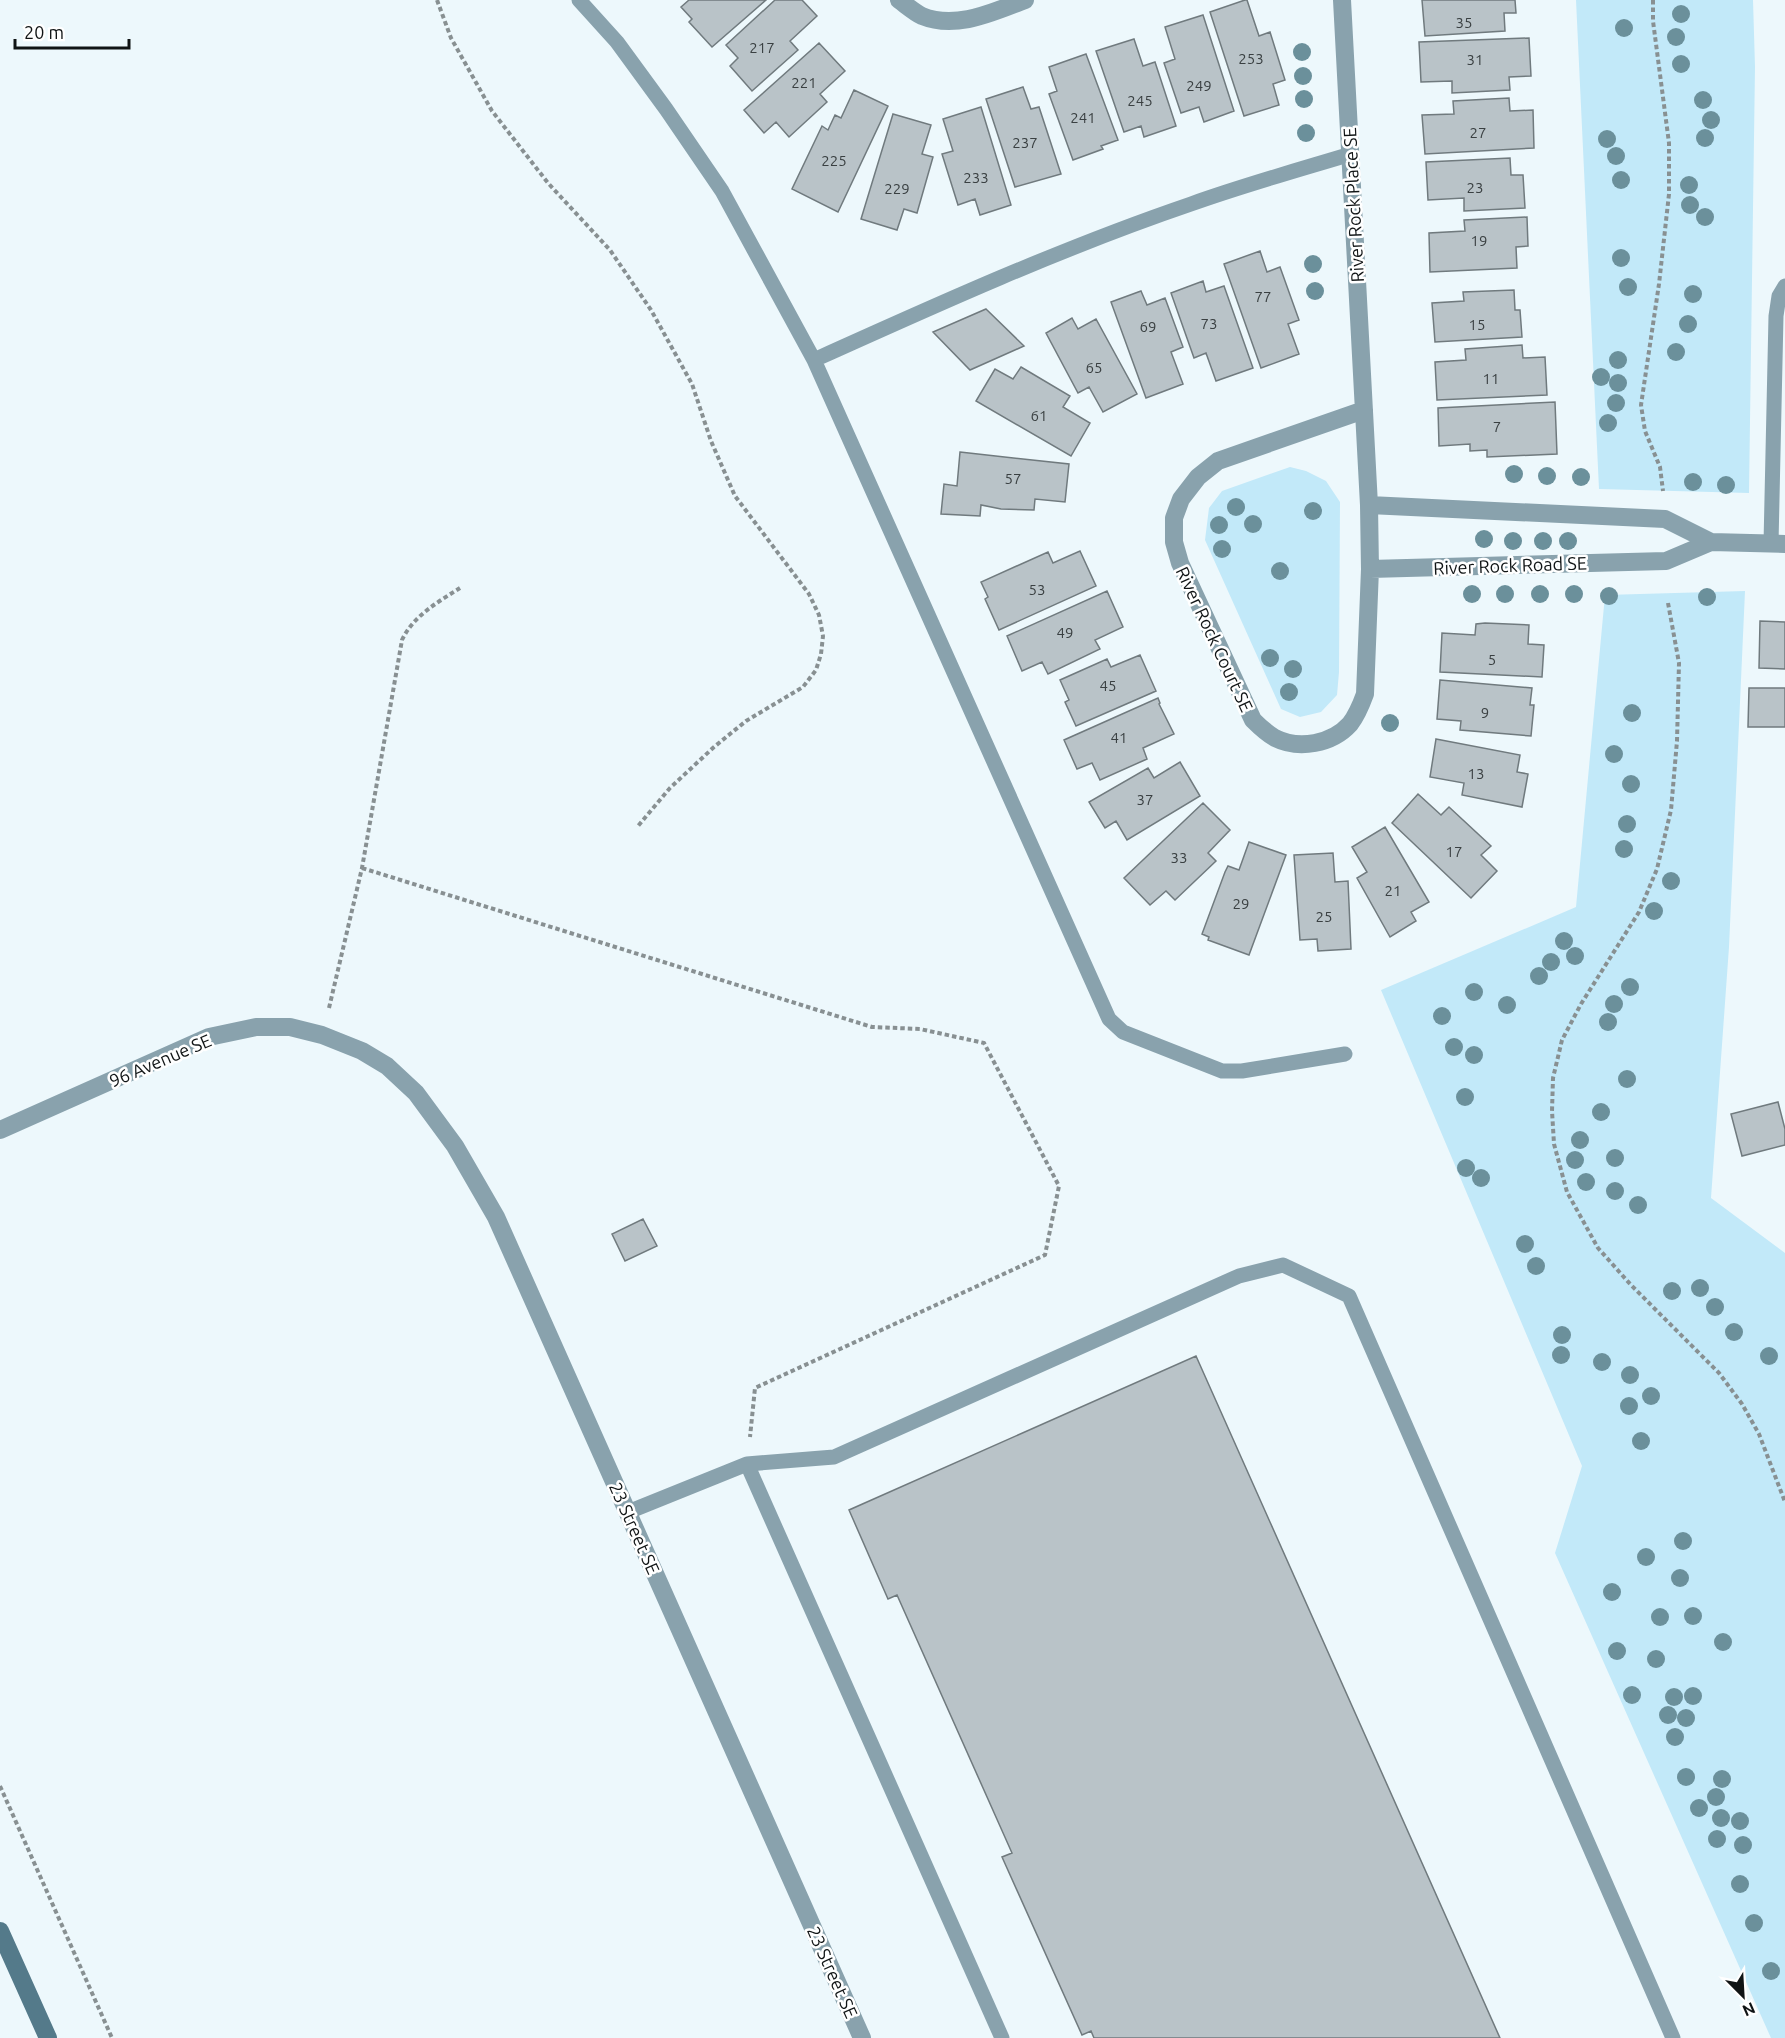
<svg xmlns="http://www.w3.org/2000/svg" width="1785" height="2038" viewBox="0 0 1785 2038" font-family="Ubuntu,sans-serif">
	<rect width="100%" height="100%" fill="#edf8fc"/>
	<path fill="#c2e9f9" d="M1576,0H1753L1755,67L1749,493L1599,489Z
		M1290,467L1306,471L1326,481L1340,502L1339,672L1337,695L1321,712L1300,717L1281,709L1205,540L1209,508L1222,491Z
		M1745,591L1729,947L1711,1198L1785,1253V2038H1771L1555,1553L1582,1466L1381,990L1576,907L1605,595Z"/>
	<path fill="#b9c3c8" stroke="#707a7e" stroke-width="1.5" d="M689,0H766L712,47L689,22L692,19L681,7Z
		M775,0H802L817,16L790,41L798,50L752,91L730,66L738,58L726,45Z
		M1245,0H1247L1259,36L1270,32L1285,80L1273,84L1279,105L1244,116L1210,12Z
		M1422,0H1515L1516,13H1504L1505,31L1425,36Z
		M1203,15L1234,111L1204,122L1199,107L1181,113L1164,63L1175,59L1165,27Z
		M1529,38L1531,76L1509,77L1510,90L1452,93V81L1421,82L1419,42Z
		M1134,39L1143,66L1155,62L1176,126L1144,137L1141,126L1124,132L1096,51Z
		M819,43L845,71L820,94L827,102L789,137L776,122L764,133L744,110Z
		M1086,54L1118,140L1101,146L1103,149L1073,160L1049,94L1057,91L1049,67Z
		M1023,87L1031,109L1039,107L1061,174L1015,187L986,99Z
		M854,90L888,106L838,212L792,189L822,126L828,130L835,115L841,118Z
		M1509,98L1510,111L1533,110L1534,148L1425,154L1422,115L1454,114L1453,101Z
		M981,107L1011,205L980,215L975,199L958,205L942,154L953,151L943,119Z
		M893,114L931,125L922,154L933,157L917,213L904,209L897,230L861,219Z
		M1510,158L1511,175H1523L1525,208L1464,211V198L1428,200L1426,162Z
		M1527,217L1528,246L1516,247L1517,268L1430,272L1429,233L1465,231L1464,220Z
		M1260,251L1267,272L1280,267L1299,320L1288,324L1299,354L1261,368L1224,264Z
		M1203,281L1206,292L1224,286L1253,368L1216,381L1206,353L1194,358L1171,293Z
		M1514,290L1515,310H1520L1522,337L1435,342L1432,303L1464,301L1463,292Z
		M1141,291L1147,305L1165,298L1183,347L1171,352L1183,384L1146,398L1111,302Z
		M986,309L1024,346L970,370L933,332Z
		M1072,318L1078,329L1096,319L1137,394L1103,412L1089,387L1078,393L1046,333Z
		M1522,345L1523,358L1545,357L1547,395L1437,400L1435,362L1466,360L1465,349Z
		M1021,367L1070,396L1063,407L1090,423L1071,456L976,401L995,369L1013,379Z
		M1555,402L1557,454L1487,457V450L1470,451V444L1439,446L1438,408Z
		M960,452L1069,464L1065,502L1035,499L1034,510L1001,509L981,505L980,516L941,514L944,484L957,486Z
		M1080,551L1096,586L999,630L985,599L988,597L981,582L1048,552L1053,563Z
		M1107,591L1123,627L1095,640L1100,649L1048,674L1042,662L1022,671L1007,636Z
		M1760,621L1785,622V669L1759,668Z
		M1485,623L1529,625L1528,644L1544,645L1542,677L1440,672L1442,633L1475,635L1476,624Z
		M1140,655L1156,691L1076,726L1065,702L1069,700L1060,680L1107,659L1111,667Z
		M1440,680L1532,688L1530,705H1534L1531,736L1460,730L1461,721L1437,719Z
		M1749,688H1785V727H1748Z
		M1158,698L1160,703L1159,704L1174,734L1143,748L1147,759L1100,780L1092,763L1077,769L1064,740Z
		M1436,739L1520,755L1517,772L1528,774L1522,807L1462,795L1464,783L1430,777Z
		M1180,762L1200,796L1127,840L1116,821L1105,828L1089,802L1148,768L1154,778Z
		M1418,794L1441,815L1449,807L1491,846L1481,855L1497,871L1471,898L1392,823Z
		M1203,803L1230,830L1208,853L1216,861L1175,900L1166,891L1150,905L1124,878Z
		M1385,827L1429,902L1411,912L1416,921L1390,937L1357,878L1367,872L1352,847Z
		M1249,842L1286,855L1249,955L1208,940L1209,937L1202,934L1225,872L1228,866L1239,870Z
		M1333,853L1335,882L1348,881L1351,949L1318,951L1317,939L1300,940L1294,855Z
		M1778,1102L1785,1129V1145L1742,1156L1731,1114Z
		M643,1219L657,1246L625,1261L612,1234Z
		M1196,1356L1500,2038H1094L1091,2031L1082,2035L1002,1857L1012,1853L897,1595L888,1599L849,1510Z"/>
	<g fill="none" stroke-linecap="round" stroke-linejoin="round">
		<path stroke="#889092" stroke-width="4" stroke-dasharray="4.5 3" stroke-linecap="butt" d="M437,0L451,38L492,111L548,183L610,250L651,310L692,384L711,441L735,496L809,594L819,615L823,636L821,654L816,670L803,687L746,721L714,747L670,788L638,826
			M1653,0V21L1669,143V194L1659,284L1641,405L1645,431L1660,467L1663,491
			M1668,603L1679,663L1677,741L1671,810L1657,869L1639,912L1581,1004L1562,1040L1553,1078L1552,1111L1554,1144L1567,1192L1598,1248L1631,1285L1719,1373L1742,1404L1759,1434L1785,1502
			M362,868L872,1027L920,1029L984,1043L1059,1186L1045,1255L755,1388L750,1437
			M329,1008L362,868L402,640C413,616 438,602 460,588
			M0,1786L112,2038"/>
		<path stroke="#89a2ad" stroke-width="15" d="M579,0L617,42L666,109L722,191L814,360L1109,1019L1123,1032L1222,1071H1242L1345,1054
			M814,360C938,304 1062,248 1191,204C1244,185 1298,170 1351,154
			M1771,544L1776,316L1779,296L1785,286
			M747,1464L1002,2038
			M628,1512L747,1464L834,1457L1239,1276L1283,1265L1349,1296L1673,2038"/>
		<path stroke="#89a2ad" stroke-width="18" d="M899,0C906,5 914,12 922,16C956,30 993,12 1025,0
			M1342,0L1369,505L1370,569L1365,694C1361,705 1357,715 1350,724C1332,744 1299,750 1275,738C1266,733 1260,727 1253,720L1180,563L1174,542V518L1181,499L1198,477L1218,461L1364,410
			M1369,505L1665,519L1711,542L1785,544
			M1370,569L1666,561L1711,542
			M0,1130L209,1037L256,1027H290L322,1035L362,1051L387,1066L416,1093L455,1146L496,1217L862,2038"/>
		<path stroke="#547a8a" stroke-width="18" d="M0,1931L48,2038"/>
	</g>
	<g fill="#6b909b">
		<circle cx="1681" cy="14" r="9"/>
		<circle cx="1624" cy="28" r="9"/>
		<circle cx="1676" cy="37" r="9"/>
		<circle cx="1302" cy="52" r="9"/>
		<circle cx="1681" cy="64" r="9"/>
		<circle cx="1303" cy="76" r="9"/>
		<circle cx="1304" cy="99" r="9"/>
		<circle cx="1703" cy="100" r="9"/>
		<circle cx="1711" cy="120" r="9"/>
		<circle cx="1306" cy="133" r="9"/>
		<circle cx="1705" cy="138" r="9"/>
		<circle cx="1607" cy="139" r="9"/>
		<circle cx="1616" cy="156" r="9"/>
		<circle cx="1621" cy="180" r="9"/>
		<circle cx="1689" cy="185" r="9"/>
		<circle cx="1690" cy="205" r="9"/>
		<circle cx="1705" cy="217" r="9"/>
		<circle cx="1621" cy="258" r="9"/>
		<circle cx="1313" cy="264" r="9"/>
		<circle cx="1628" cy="287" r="9"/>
		<circle cx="1315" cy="291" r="9"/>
		<circle cx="1693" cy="294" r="9"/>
		<circle cx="1688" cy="324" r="9"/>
		<circle cx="1676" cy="352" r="9"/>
		<circle cx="1618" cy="360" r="9"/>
		<circle cx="1601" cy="377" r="9"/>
		<circle cx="1618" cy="383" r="9"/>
		<circle cx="1616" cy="403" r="9"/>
		<circle cx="1608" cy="423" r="9"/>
		<circle cx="1514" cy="474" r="9"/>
		<circle cx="1547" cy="476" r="9"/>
		<circle cx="1581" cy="477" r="9"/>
		<circle cx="1693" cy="482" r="9"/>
		<circle cx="1726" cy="485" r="9"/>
		<circle cx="1236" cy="507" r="9"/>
		<circle cx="1313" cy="511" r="9"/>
		<circle cx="1253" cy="524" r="9"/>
		<circle cx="1219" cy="525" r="9"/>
		<circle cx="1484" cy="539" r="9"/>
		<circle cx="1513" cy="541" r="9"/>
		<circle cx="1543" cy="541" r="9"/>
		<circle cx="1568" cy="541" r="9"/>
		<circle cx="1222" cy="549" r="9"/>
		<circle cx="1280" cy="571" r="9"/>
		<circle cx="1472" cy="594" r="9"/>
		<circle cx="1505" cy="594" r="9"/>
		<circle cx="1540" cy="594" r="9"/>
		<circle cx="1574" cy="594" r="9"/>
		<circle cx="1609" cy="596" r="9"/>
		<circle cx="1707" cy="597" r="9"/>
		<circle cx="1270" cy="658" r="9"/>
		<circle cx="1293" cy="669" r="9"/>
		<circle cx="1289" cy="692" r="9"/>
		<circle cx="1632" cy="713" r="9"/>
		<circle cx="1390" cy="723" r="9"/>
		<circle cx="1614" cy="754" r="9"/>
		<circle cx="1631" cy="784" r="9"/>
		<circle cx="1627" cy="824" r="9"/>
		<circle cx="1624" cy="849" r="9"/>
		<circle cx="1671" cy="881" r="9"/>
		<circle cx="1654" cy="911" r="9"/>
		<circle cx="1564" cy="941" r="9"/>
		<circle cx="1575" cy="956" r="9"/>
		<circle cx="1551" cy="962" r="9"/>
		<circle cx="1539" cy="976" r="9"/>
		<circle cx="1630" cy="987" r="9"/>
		<circle cx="1474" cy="992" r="9"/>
		<circle cx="1614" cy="1004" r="9"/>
		<circle cx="1507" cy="1005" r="9"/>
		<circle cx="1442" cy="1016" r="9"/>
		<circle cx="1608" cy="1022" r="9"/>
		<circle cx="1454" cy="1047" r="9"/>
		<circle cx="1474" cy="1055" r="9"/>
		<circle cx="1627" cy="1079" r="9"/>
		<circle cx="1465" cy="1097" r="9"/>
		<circle cx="1601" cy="1112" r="9"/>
		<circle cx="1580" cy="1140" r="9"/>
		<circle cx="1615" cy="1158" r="9"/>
		<circle cx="1575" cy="1160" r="9"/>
		<circle cx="1466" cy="1168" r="9"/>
		<circle cx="1481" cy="1178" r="9"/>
		<circle cx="1586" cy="1182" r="9"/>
		<circle cx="1615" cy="1191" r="9"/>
		<circle cx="1638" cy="1205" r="9"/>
		<circle cx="1525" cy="1244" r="9"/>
		<circle cx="1536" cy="1266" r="9"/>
		<circle cx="1700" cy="1288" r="9"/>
		<circle cx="1672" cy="1291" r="9"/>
		<circle cx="1715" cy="1307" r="9"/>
		<circle cx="1734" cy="1332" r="9"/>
		<circle cx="1562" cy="1335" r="9"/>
		<circle cx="1561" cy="1355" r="9"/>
		<circle cx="1769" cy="1356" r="9"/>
		<circle cx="1602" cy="1362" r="9"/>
		<circle cx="1630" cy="1375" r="9"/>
		<circle cx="1651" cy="1396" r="9"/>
		<circle cx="1629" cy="1406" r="9"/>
		<circle cx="1641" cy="1441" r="9"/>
		<circle cx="1683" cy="1541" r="9"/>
		<circle cx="1646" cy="1557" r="9"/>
		<circle cx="1680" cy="1578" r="9"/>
		<circle cx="1612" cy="1592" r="9"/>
		<circle cx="1693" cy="1616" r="9"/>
		<circle cx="1660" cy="1617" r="9"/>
		<circle cx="1723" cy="1642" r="9"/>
		<circle cx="1617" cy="1651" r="9"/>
		<circle cx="1656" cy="1659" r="9"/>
		<circle cx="1632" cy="1695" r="9"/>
		<circle cx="1693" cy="1696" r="9"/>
		<circle cx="1674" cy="1697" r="9"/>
		<circle cx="1668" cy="1715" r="9"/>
		<circle cx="1686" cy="1718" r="9"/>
		<circle cx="1675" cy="1737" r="9"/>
		<circle cx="1686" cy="1777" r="9"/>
		<circle cx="1722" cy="1779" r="9"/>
		<circle cx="1716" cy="1797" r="9"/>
		<circle cx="1699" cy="1808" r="9"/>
		<circle cx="1721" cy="1818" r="9"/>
		<circle cx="1740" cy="1821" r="9"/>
		<circle cx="1717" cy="1839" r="9"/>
		<circle cx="1743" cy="1845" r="9"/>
		<circle cx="1740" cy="1884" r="9"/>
		<circle cx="1754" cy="1923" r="9"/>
		<circle cx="1771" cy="1971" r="9"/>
	</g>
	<g text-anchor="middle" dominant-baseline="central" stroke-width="5" stroke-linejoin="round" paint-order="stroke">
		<g font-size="15" fill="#3a4042">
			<text x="1464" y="22">35</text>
			<text x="762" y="47">217</text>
			<text x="1251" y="58">253</text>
			<text x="1475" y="59">31</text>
			<text x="804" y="82">221</text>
			<text x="1199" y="85">249</text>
			<text x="1140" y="100">245</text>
			<text x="1083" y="117">241</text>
			<text x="1478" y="132">27</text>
			<text x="1025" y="142">237</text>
			<text x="834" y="160">225</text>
			<text x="976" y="177">233</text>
			<text x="1475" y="187">23</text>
			<text x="897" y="188">229</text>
			<text x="1479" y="240">19</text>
			<text x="1263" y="296">77</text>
			<text x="1209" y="323">73</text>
			<text x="1477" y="324">15</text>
			<text x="1148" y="326">69</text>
			<text x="1094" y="367">65</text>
			<text x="1491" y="378">11</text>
			<text x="1039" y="415">61</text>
			<text x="1497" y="426">7</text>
			<text x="1013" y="478">57</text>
			<text x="1037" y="589">53</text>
			<text x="1065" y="632">49</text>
			<text x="1492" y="659">5</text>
			<text x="1108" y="685">45</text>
			<text x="1485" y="712">9</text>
			<text x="1119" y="737">41</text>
			<text x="1476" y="773">13</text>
			<text x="1145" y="799">37</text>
			<text x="1454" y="851">17</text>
			<text x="1179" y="857">33</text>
			<text x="1393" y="890">21</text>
			<text x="1241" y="903">29</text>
			<text x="1324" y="916">25</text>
		</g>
		<g font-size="18" fill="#101415" stroke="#fff">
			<text transform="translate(1353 205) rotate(-93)">River Rock Place SE</text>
			<text transform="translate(1510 565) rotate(-2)">River Rock Road SE</text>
			<text transform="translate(1215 639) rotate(65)">River Rock Court SE</text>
			<text transform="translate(160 1060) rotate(-23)">96 Avenue SE</text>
			<text transform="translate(635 1528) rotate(66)">23 Street SE</text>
			<text transform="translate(833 1972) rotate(66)">23 Street SE</text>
		</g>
	</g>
	<g transform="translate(1743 1996) rotate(156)" stroke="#ffffff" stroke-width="4.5" paint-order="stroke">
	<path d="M0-4.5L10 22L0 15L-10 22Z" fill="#101415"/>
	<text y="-9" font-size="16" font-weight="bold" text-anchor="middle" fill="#101415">N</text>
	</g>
	<path d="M15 39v9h114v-9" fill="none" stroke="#101415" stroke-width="3"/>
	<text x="24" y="39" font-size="18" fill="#101415" stroke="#ffffff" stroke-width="4.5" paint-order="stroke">20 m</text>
</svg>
